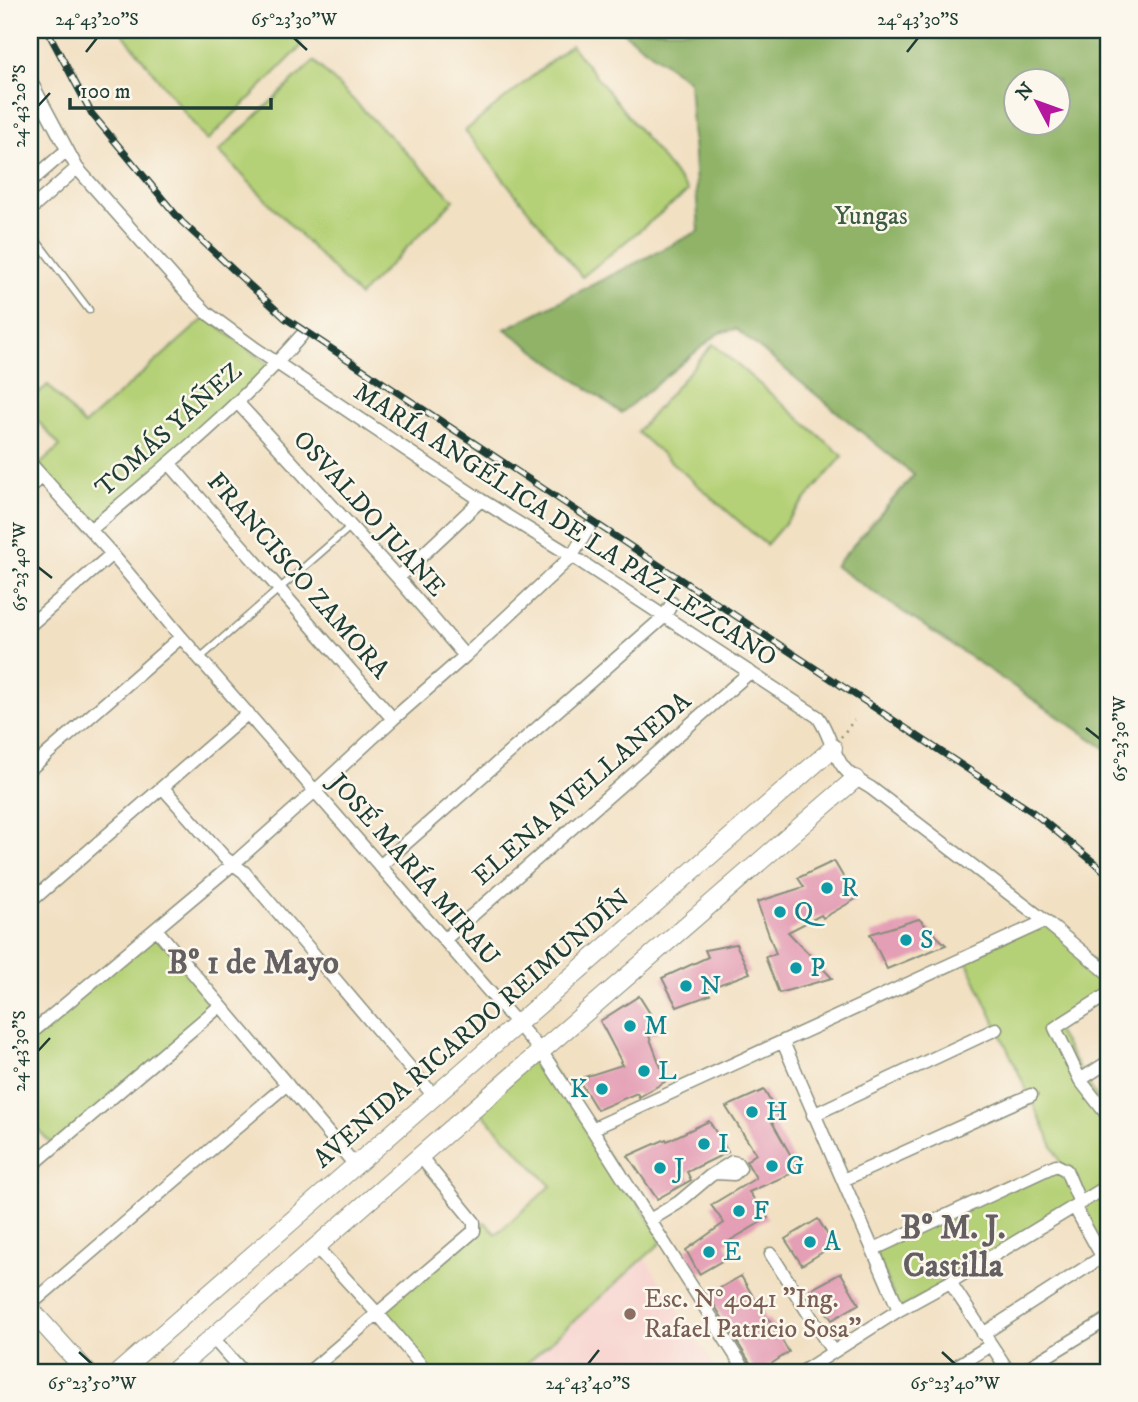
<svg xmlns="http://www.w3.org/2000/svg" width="1138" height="1402" viewBox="0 0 1138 1402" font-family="'IM FELL DW Pica',serif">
	<rect width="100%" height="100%" fill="#fbf7ec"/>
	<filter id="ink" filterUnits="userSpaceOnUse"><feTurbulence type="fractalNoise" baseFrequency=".0143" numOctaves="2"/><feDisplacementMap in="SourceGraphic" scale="14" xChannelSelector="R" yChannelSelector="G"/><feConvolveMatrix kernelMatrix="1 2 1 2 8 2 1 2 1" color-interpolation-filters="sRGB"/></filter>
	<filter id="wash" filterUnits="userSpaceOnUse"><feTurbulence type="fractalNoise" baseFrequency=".00686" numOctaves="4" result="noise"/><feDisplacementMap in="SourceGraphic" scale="28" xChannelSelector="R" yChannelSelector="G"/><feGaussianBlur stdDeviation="1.57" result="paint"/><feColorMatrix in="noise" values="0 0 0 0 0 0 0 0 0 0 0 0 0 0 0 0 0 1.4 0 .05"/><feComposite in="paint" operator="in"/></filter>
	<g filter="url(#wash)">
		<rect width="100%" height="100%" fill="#f2e0c3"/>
		<path fill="#f7d0cc" d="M643,1255L718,1372H516Z"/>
		<path fill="#b5d177" stroke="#6a8756" stroke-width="2" d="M120,30H289L302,46L207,141Z
			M571,45L688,191L582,277L465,131Z
			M314,61L454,200L359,296L219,151Z
			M206,317L271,366L90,530L35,469L60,446L30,412V400L48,385L84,425Z
			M713,344L843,456L766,545L637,432Z
			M1045,921L1108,973V994L1055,1028L1108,1116V1261L1075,1206L899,1310L874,1249L1056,1165L1064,1170L965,958Z
			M156,929L220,1006L54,1147L30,1120V1034Z
			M541,1051L663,1241L517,1372H427L377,1313L485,1222L496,1234L551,1186L476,1107Z"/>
		<path fill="#90b368" stroke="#58784e" stroke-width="2" fill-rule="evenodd" d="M620,30H1108V750L835,566L914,475L736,329L719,333L621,413L505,329L699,231L689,81ZM1016,80H1058V122H1016Z"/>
		<g id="blocks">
			<path fill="#e49eb5" d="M834,861L856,899L823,918L821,915L788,932L832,978L779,993L765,957L776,954L757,902L804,887L798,878Z
				M919,919L946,945L887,969L870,934Z
				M736,944L750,973L707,989L710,995L677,1007L662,978L708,957L705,950Z
				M639,996L661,1031L649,1036L666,1081L639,1097L637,1093L597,1110L578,1079L622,1065L620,1062L621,1061L600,1021Z
				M764,1090L779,1117L772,1122L799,1170L749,1192L768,1218L726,1243L732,1255L699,1274L686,1250L724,1223L711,1205L756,1178L746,1161L756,1154L726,1107Z
				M709,1121L728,1152L687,1172L691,1180L657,1199L628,1156L666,1139L667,1141Z
				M818,1219L834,1245L802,1265L785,1239Z
				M841,1273L859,1304L832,1320L810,1290Z
				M741,1276L767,1320L769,1319L789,1352L759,1372H756L754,1369L708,1295Z"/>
		</g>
	</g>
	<g filter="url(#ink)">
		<use href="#blocks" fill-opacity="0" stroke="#888e7c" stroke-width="2"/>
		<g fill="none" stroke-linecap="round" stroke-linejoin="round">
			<defs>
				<path id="lane" d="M30,232L89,310
					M200,658L350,527"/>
				<path id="street" d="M30,80L77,168L189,295L207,313L256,349L481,500L572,556L818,717C829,732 832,753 844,768C851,777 861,782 871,788L1045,921L1108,973
					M30,182L67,150
					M30,210L77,168
					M237,402L398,578L465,656
					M30,463L112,554L181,637L541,1051L592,1129L746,1372
					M169,463L393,719
					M30,487L42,477
					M90,530C163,469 238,408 301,336
					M398,578L481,500
					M30,625L112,554
					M30,769L181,637
					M163,788L225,858L244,872L434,1096
					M381,865L665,616L672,603
					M30,902L248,713
					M156,929L355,1165
					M444,940L750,672
					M1108,994L1055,1028L1080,1080L1108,1116
					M30,1034L233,864L315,791L393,719L465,656L572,556L589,527
					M783,1042L899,1310
					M1080,1080L1108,1062
					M813,1115L996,1029
					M592,1129L1045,921
					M30,1167L220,1006
					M843,1180L1031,1095
					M1074,1206L1108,1267
					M650,1220L678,1203L710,1176L732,1162L737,1163L740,1168L734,1174L716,1173
					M316,1247L377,1313L427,1372
					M874,1249L1056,1165L1066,1170L1080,1203
					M771,1254L833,1352
					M950,1282L1009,1372
					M30,1305L287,1084
					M983,1334L1102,1257
					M212,1337L243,1372
					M309,1372L474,1231V1222L420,1156
					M802,1372L899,1310L950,1282L1108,1186
					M947,1372L991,1345
					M1021,1372L1108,1319"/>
				<path id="secondary" d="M30,1309L87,1372
					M119,1372L833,748
					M173,1372L420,1156L855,779"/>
			</defs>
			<use href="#lane" stroke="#888e7c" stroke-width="9"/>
			<use href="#street" stroke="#888e7c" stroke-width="15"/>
			<use href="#secondary" stroke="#888e7c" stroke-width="20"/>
			<path stroke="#888e7c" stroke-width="2.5" stroke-dasharray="2 5" stroke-linecap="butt" d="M841,737L854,720"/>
			<use href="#lane" stroke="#fff" stroke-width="6"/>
			<use href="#street" stroke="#fff" stroke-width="12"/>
			<use href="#secondary" stroke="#fff" stroke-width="18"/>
			<defs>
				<path id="rail" d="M47,30L92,114L182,222L285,318L1034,813L1108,874"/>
			</defs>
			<use href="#rail" stroke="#1f3d34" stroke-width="7"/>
			<use href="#rail" stroke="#fbf7ec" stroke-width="4.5" stroke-dasharray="13" stroke-linecap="butt"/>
		</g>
	</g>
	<path fill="none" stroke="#1f3d34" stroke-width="2.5" d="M294,38L307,50M86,52L97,38M907,52L918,38M38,106L50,93M38,567L52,578M1086,728L1100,739M38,1051L50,1038M79,1352L92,1364M942,1352L955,1364M588,1364L599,1350"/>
	<g fill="#0f9aa8" stroke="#fbf7ec" stroke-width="2.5">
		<circle cx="827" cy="888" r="7"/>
		<circle cx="780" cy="912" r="7"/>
		<circle cx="906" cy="940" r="7"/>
		<circle cx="796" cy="968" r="7"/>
		<circle cx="686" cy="986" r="7"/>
		<circle cx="630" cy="1026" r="7"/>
		<circle cx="644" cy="1071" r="7"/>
		<circle cx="602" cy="1089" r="7"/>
		<circle cx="752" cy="1112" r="7"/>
		<circle cx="704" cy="1144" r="7"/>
		<circle cx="772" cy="1166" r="7"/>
		<circle cx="660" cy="1168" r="7"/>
		<circle cx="739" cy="1211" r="7"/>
		<circle cx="810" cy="1242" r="7"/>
		<circle cx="709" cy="1252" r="7"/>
	</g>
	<circle fill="#8d6e63" stroke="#fbf7ec" stroke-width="2.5" cx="630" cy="1314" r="7"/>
	<g text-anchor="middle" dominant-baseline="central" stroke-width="5" stroke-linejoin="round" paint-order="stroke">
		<g font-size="26" fill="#3d5b41" stroke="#fbf7ec">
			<text x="871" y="216">Yungas</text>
		</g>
		<g font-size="26" fill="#1f3d34" stroke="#fbf7ec">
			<text transform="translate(169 430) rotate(-42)">TOMÁS YÁÑEZ</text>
			<text transform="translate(369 514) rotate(48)">OSVALDO JUANE</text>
			<text transform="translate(565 525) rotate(33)">MARÍA ANGÉLICA DE LA PAZ LEZCANO</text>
			<text transform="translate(298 576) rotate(49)">FRANCISCO ZAMORA</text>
			<text transform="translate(582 789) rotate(-41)">ELENA AVELLANEDA</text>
			<text transform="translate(414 870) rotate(49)">JOSÉ MARÍA MIRAU</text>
			<text transform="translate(472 1029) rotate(-41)">AVENIDA RICARDO REIMUNDÍN</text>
		</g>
		<g font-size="26" fill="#0d838f" stroke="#fbf7ec" text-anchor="start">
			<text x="841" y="888">R</text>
			<text x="794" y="912">Q</text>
			<text x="920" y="940">S</text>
			<text x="810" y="968">P</text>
			<text x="700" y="986">N</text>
			<text x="644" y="1026">M</text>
			<text x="658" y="1071">L</text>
			<text x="588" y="1089" text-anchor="end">K</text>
			<text x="766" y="1112">H</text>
			<text x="718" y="1144">I</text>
			<text x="786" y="1166">G</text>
			<text x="674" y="1168">J</text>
			<text x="753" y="1211">F</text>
			<text x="824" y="1242">A</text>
			<text x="723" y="1252">E</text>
		</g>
		<g font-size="26" fill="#785e54" stroke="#fbf7ec" text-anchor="start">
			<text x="644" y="1299">Esc. N°4041 "Ing.<tspan x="644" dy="30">Rafael Patricio Sosa"</tspan></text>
		</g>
		<g font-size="33" font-weight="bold" fill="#645f61" stroke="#fbf7ec">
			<text x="253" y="963">Bº 1 de Mayo</text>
			<text x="953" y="1228">Bº M. J.<tspan x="953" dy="38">Castilla</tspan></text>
		</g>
	</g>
	<rect width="1138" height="1402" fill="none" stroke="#fbf7ec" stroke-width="77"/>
	<g transform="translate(1037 102) rotate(311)"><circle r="33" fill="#fbf7ec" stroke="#a3ada2" stroke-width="2"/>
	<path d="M0-5L12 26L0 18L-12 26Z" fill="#b5179e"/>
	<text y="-10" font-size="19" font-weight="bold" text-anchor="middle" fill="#1f3d34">N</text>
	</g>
	<path d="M70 98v10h201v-10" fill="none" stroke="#1f3d34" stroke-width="3.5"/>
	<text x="80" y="98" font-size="21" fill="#1f3d34" stroke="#fbf7ec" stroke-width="5" paint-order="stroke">100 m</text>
	<rect x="38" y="38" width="1062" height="1326" fill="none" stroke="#1f3d34" stroke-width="2.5"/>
	<g font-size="18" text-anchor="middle" fill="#1f3d34">
		<text x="97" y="25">24°43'20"S</text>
		<text x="294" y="25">65°23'30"W</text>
		<text x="918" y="25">24°43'30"S</text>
		<text transform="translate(19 106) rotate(-90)" y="6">24°43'20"S</text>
		<text transform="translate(19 567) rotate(-90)" y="6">65°23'40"W</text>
		<text transform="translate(1119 739) rotate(-90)" y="6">65°23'30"W</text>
		<text transform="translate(19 1051) rotate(-90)" y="6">24°43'30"S</text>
		<text x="92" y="1389">65°23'50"W</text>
		<text x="588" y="1389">24°43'40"S</text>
		<text x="955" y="1389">65°23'40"W</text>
	</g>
</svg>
